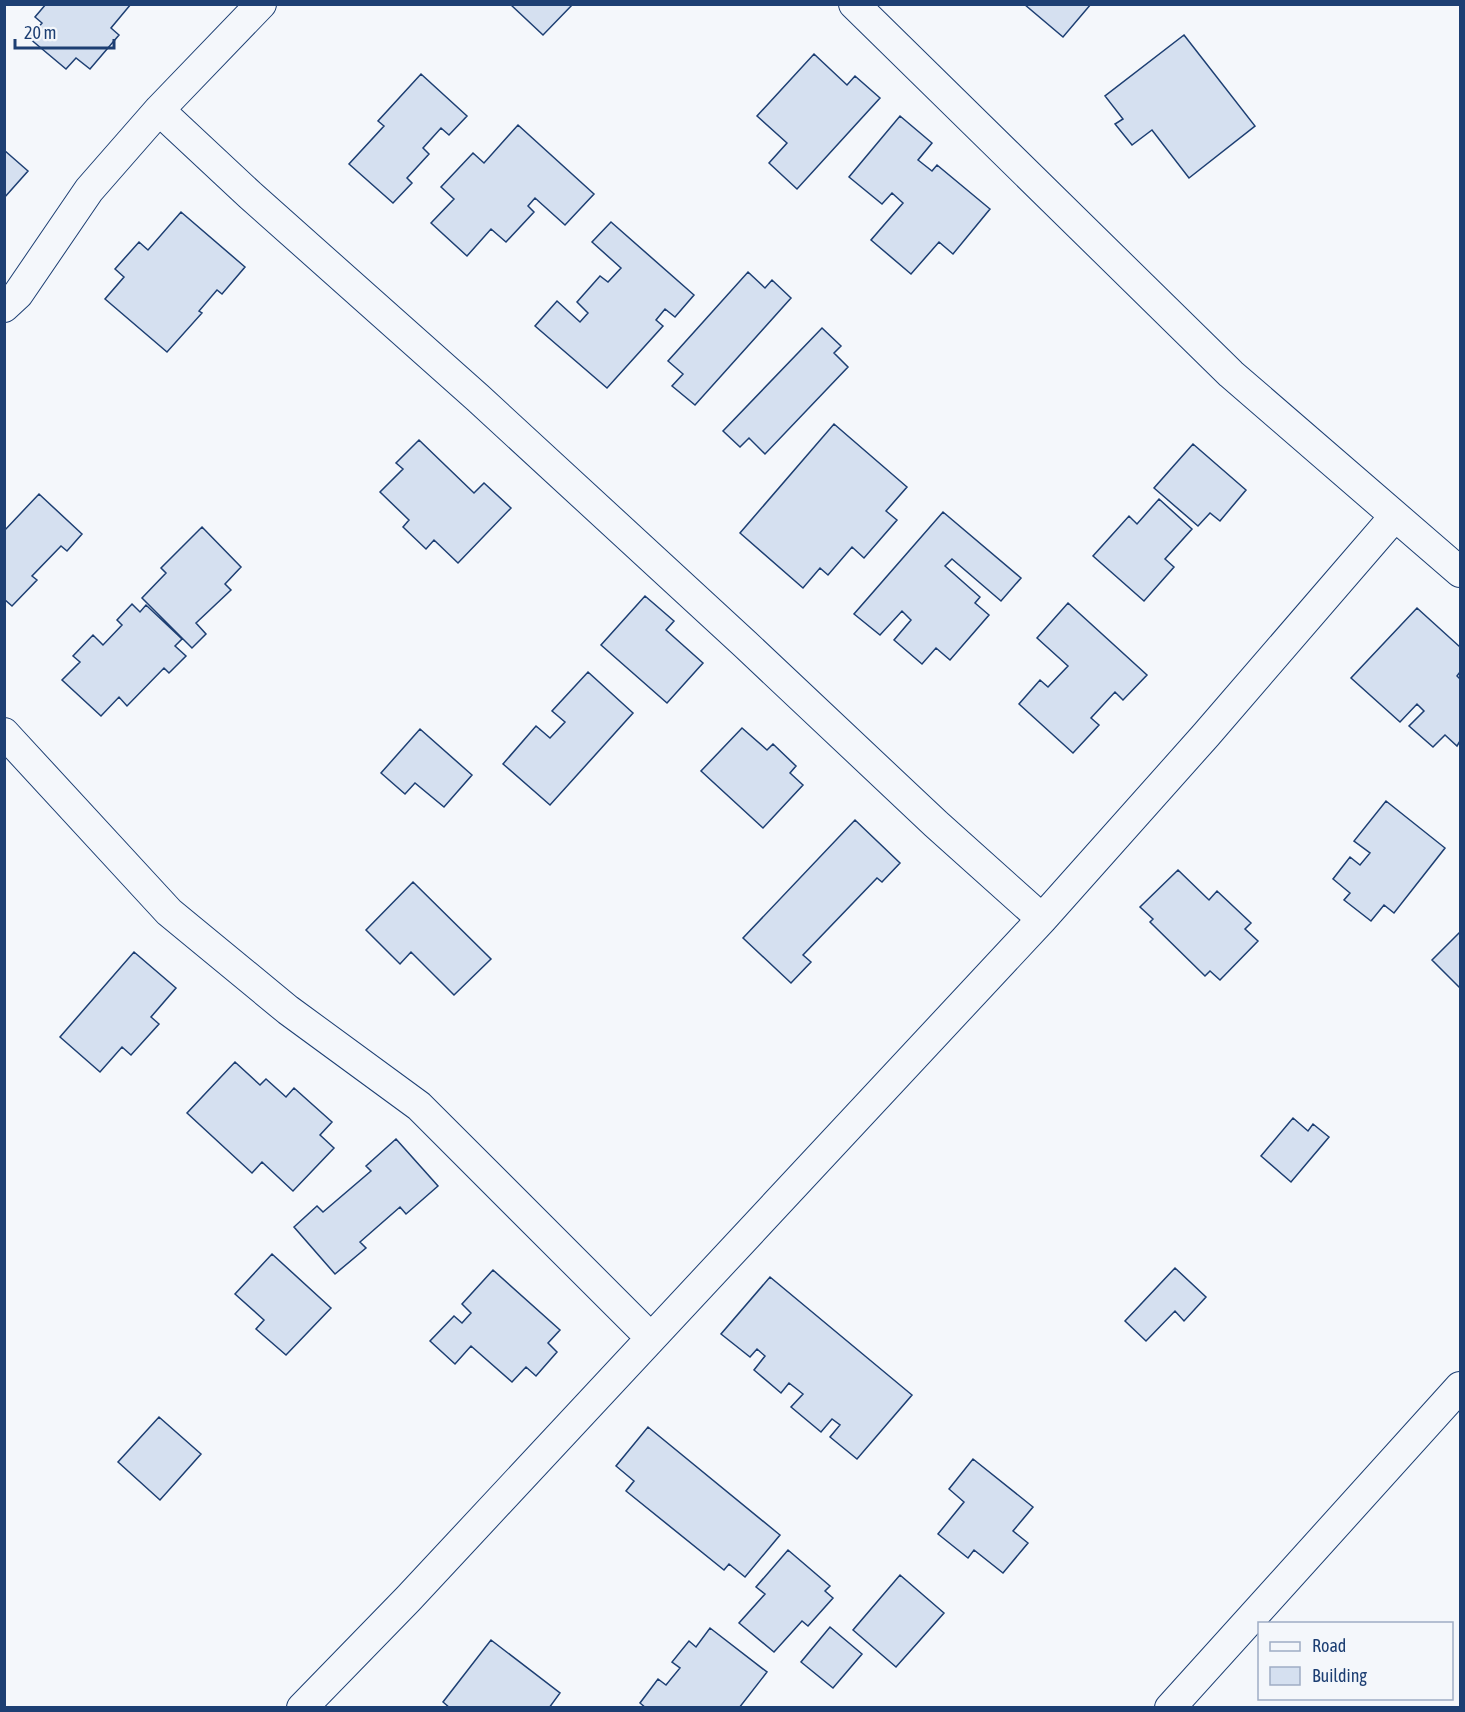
<svg xmlns="http://www.w3.org/2000/svg" width="1465" height="1712" viewBox="0 0 1465 1712" font-family="'Asap Condensed',sans-serif">
	<rect width="100%" height="100%" fill="#f4f7fb"/>
	<path fill="#d5e0f0" stroke="#1d3f73" stroke-width="1.5" d="M46,4H131L111,28L119,35L90,69L76,58L66,69L29,38L42,23L35,17Z
		M510,4H573L543,35Z
		M1024,4H1091L1063,37Z
		M1184,35L1255,126L1189,178L1152,130L1132,145L1115,124L1123,119L1105,96Z
		M814,54L847,85L855,76L880,98L797,189L769,163L787,143L757,116Z
		M421,74L467,116L449,135L441,128L423,148L429,154L407,178L412,183L393,203L349,164L384,126L378,121Z
		M900,116L932,143L918,160L932,171L937,165L990,209L953,254L939,242L911,274L871,240L903,203L892,193L882,204L849,177Z
		M518,125L594,194L565,225L535,198L528,206L534,212L506,242L491,229L467,256L431,223L454,199L441,187L473,153L484,163Z
		M4,150L28,171L4,198Z
		M181,212L245,267L222,294L217,290L199,311L202,313L167,352L105,299L124,277L115,269L139,242L148,250Z
		M611,222L694,295L675,317L665,309L656,320L663,326L607,388L535,326L557,301L580,322L588,313L577,302L600,276L608,282L621,268L592,242Z
		M748,272L765,288L772,280L791,298L695,405L672,386L683,374L668,361Z
		M822,328L841,346L834,353L848,367L765,454L749,438L740,447L723,431Z
		M834,424L907,487L886,511L897,520L864,558L852,547L828,575L820,568L803,588L740,533Z
		M419,440L474,493L484,483L511,508L458,563L434,540L426,549L403,527L409,520L380,492L403,469L396,463Z
		M1193,444L1246,490L1220,521L1210,513L1198,526L1154,488Z
		M39,494L82,534L67,551L61,546L32,576L37,580L12,606L4,599V531Z
		M1159,499L1192,529L1165,559L1174,567L1144,601L1093,556L1129,516L1137,524Z
		M943,512L1021,578L1001,601L952,559L945,566L980,597L975,603L989,615L950,660L936,648L922,664L894,640L911,620L902,611L880,635L854,614Z
		M202,527L241,567L225,584L231,590L196,623L206,634L192,648L142,598L166,573L161,568Z
		M645,596L674,621L666,630L703,663L667,703L601,645Z
		M1068,603L1147,675L1123,700L1115,692L1091,718L1099,725L1073,753L1019,704L1040,680L1048,687L1068,666L1037,638Z
		M132,604L140,612L146,605L182,639L175,646L186,656L169,673L164,668L127,706L119,697L101,716L62,680L80,662L73,656L93,635L103,645L122,625L117,620Z
		M1417,608L1460,647V672L1457,676L1460,679V741L1457,746L1445,735L1433,747L1409,726L1424,711L1417,704L1400,722L1351,678Z
		M588,672L633,713L550,805L503,764L536,726L550,738L565,722L552,711Z
		M742,728L767,750L773,744L796,766L790,773L803,785L763,828L701,771Z
		M420,729L472,775L444,807L415,783L405,794L381,773Z
		M1386,801L1445,848L1394,913L1384,905L1371,921L1344,900L1350,893L1333,879L1350,857L1360,865L1370,853L1354,841Z
		M855,820L900,863L882,882L877,878L803,955L811,962L791,983L743,938Z
		M1178,870L1209,900L1217,891L1251,923L1245,929L1258,941L1220,980L1210,971L1205,976L1150,922L1153,919L1140,907Z
		M413,882L491,959L454,995L411,952L400,964L366,930Z
		M1460,932V988L1432,960Z
		M134,952L176,988L151,1017L159,1024L131,1055L122,1047L100,1072L60,1037Z
		M235,1062L260,1085L266,1079L286,1097L294,1088L332,1122L320,1135L334,1148L293,1191L262,1162L252,1173L187,1113Z
		M1293,1118L1308,1131L1313,1124L1329,1137L1291,1182L1261,1156Z
		M396,1139L438,1186L406,1214L400,1207L360,1242L366,1248L335,1274L294,1227L317,1206L323,1212L371,1171L366,1166Z
		M272,1254L331,1308L286,1355L256,1329L264,1320L235,1294Z
		M1175,1268L1206,1297L1184,1321L1175,1311L1146,1341L1125,1321Z
		M493,1270L560,1330L548,1343L557,1352L536,1376L526,1367L512,1382L471,1346L455,1364L430,1341L454,1316L462,1323L471,1313L462,1304Z
		M770,1277L912,1395L857,1459L830,1437L840,1425L832,1419L821,1432L791,1407L803,1394L789,1383L781,1393L754,1370L765,1356L757,1349L750,1357L721,1334Z
		M159,1417L201,1454L160,1500L118,1462Z
		M648,1427L780,1535L745,1577L729,1564L724,1570L626,1491L634,1481L616,1466Z
		M973,1459L1033,1507L1013,1531L1028,1543L1003,1573L974,1550L968,1558L938,1534L964,1502L949,1489Z
		M788,1550L830,1586L825,1591L833,1598L808,1626L802,1621L774,1652L739,1623L765,1594L756,1587Z
		M900,1575L944,1613L896,1667L853,1630Z
		M830,1627L862,1654L833,1688L801,1662Z
		M710,1628L767,1672L739,1708H646L640,1703L658,1679L666,1685L680,1668L672,1662L689,1641L696,1647Z
		M491,1640L560,1693L549,1708H450L443,1702Z"/>
	<g fill="none" stroke-linecap="round" stroke-linejoin="round">
		<defs>
			<path id="street" d="M854,4L1231,374L1460,572
				M159,110L250,195L478,398L745,644L936,824L1042,919
				M4,307L18,294L89,190L159,110L261,4
				M4,733L169,912L288,1010L419,1106L651,1338
				M302,1708L408,1599L1042,919L1206,735L1395,516
				M1170,1708L1460,1387"/>
		</defs>
		<use href="#street" stroke="#1d3f73" stroke-width="32"/>
		<use href="#street" stroke="#f4f7fb" stroke-width="30"/>
	</g>
	<rect width="1465" height="1712" fill="none" stroke="#1d3f73" stroke-width="12"/>
	<rect x="1258" y="1622" width="195" height="78" fill="#f4f7fb" stroke="#9eadc5" stroke-width="1.5"/>
	<rect x="1270" y="1642" width="30" height="9" fill="#f4f7fb" stroke="#9eadc5" stroke-width="1.5"/>
	<text x="1312" y="1652" font-size="18" fill="#1d3f73">Road</text>
	<rect x="1270" y="1667" width="30" height="18" fill="#d5e0f0" stroke="#9eadc5" stroke-width="1.5"/>
	<text x="1312" y="1682" font-size="18" fill="#1d3f73">Building</text>
	<path d="M15 39v9h99v-9" fill="none" stroke="#1d3f73" stroke-width="3"/>
	<text x="24" y="39" font-size="18" fill="#1d3f73" stroke="#f4f7fb" stroke-width="4.5" paint-order="stroke">20 m</text>
</svg>
